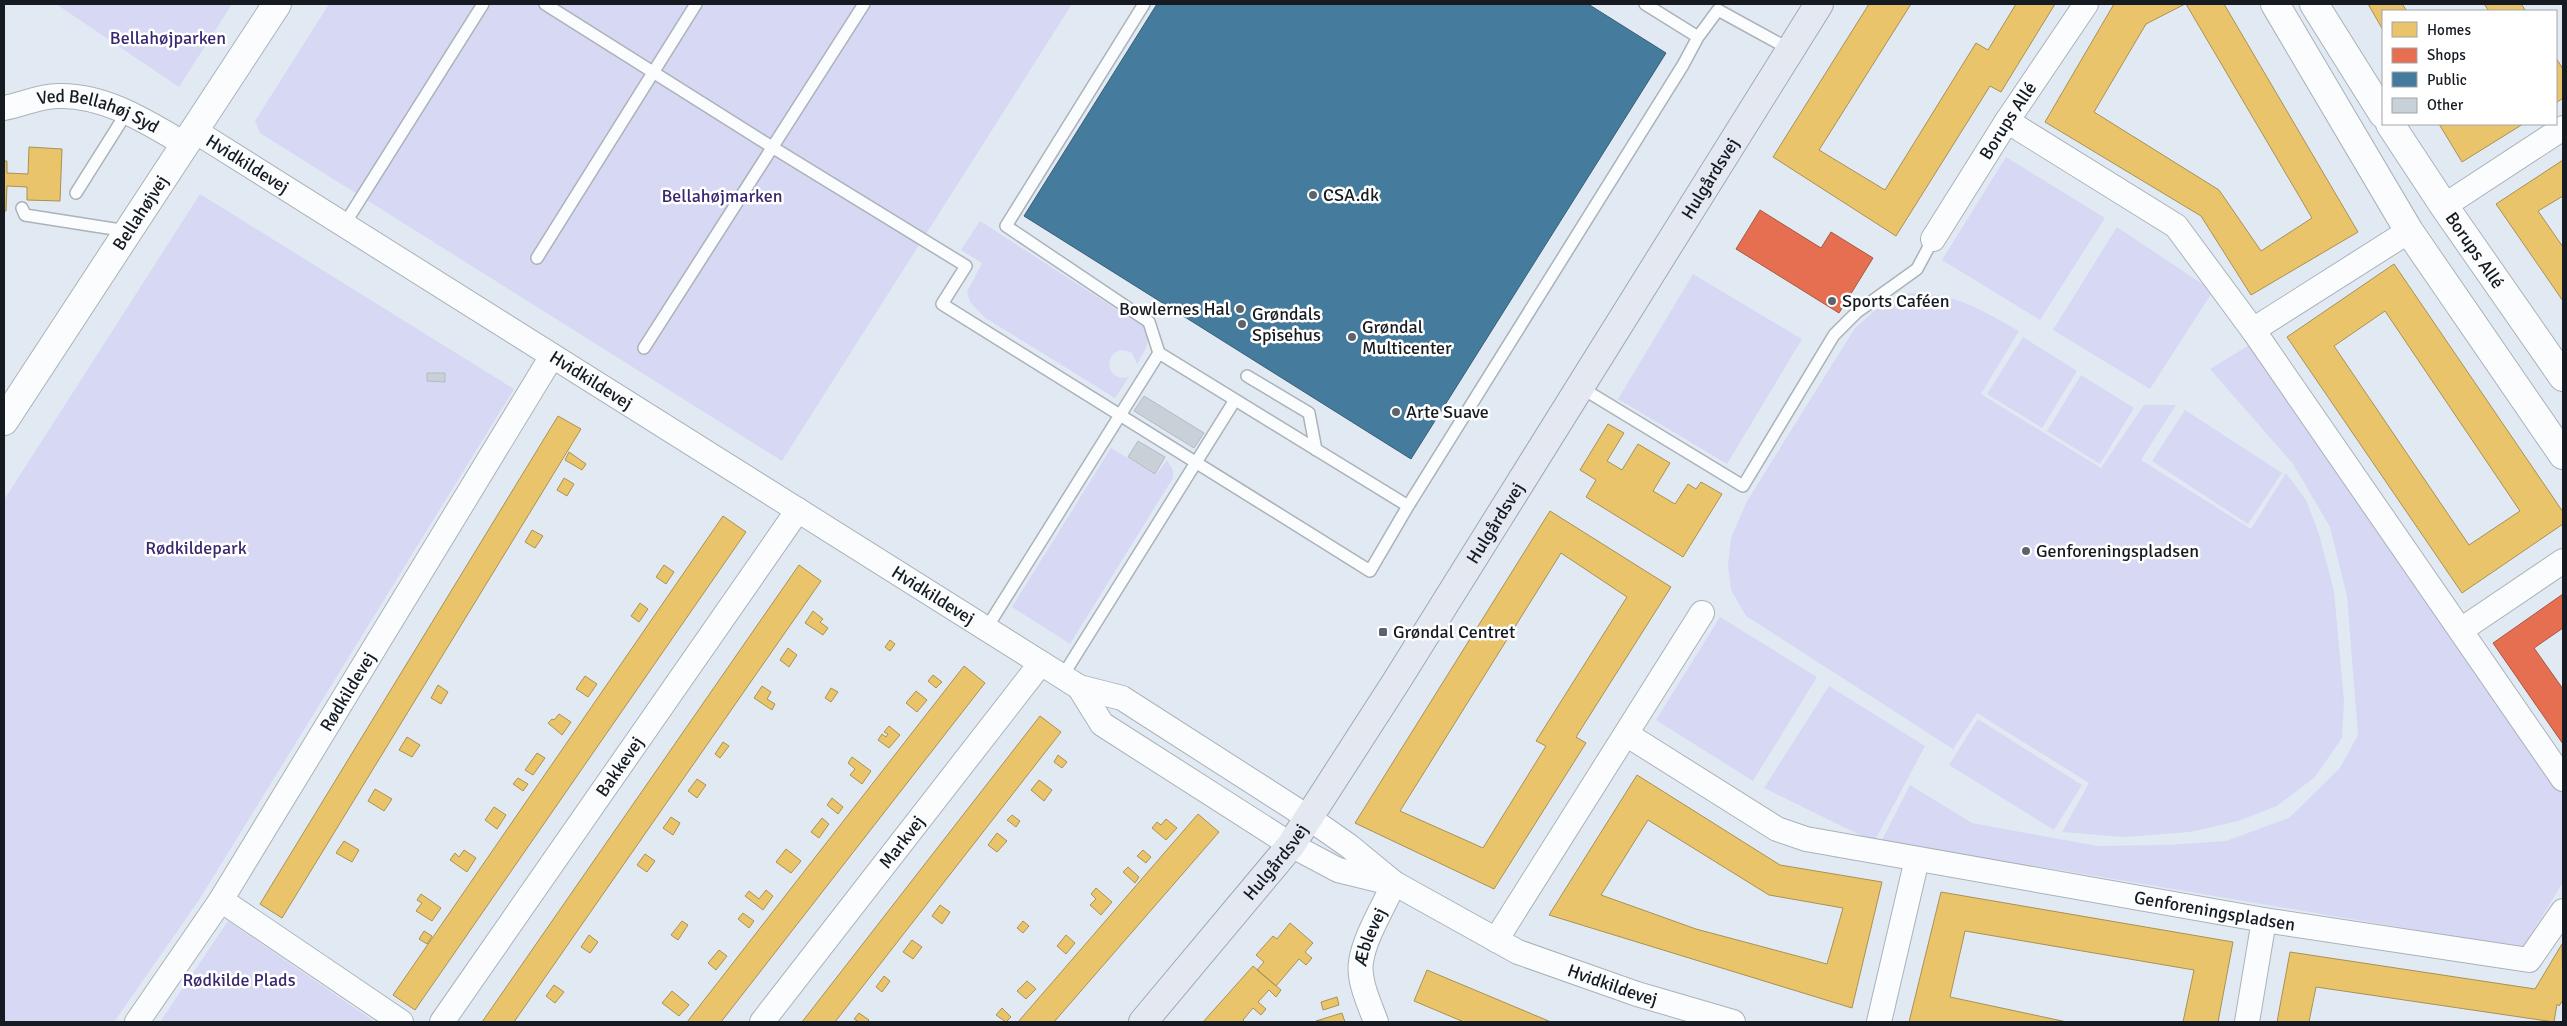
<svg xmlns="http://www.w3.org/2000/svg" width="2567" height="1026" viewBox="0 0 2567 1026" font-family="Signika,sans-serif">
	<rect width="100%" height="100%" fill="#e1eaf3"/>
	<path fill="#d7d8f4" d="M56,4H232L179,87Z
		M329,4H1072L782,461L260,133L255,121Z
		M2006,157L2105,218L2040,320L1942,260Z
		M200,194L514,389L199,900L114,1022H4V500Z
		M980,221L1144,327C1153,341 1145,350 1137,364L1132,353C1105,339 1100,384 1129,377L1115,398L984,317L970,302L967,292L982,263L961,250Z
		M2117,227L2213,291L2150,389L2053,330Z
		M1693,274L1802,339L1727,464L1618,399Z
		M1909,293C1957,293 1979,309 2019,331L1981,394L2101,468L2144,405H2176L2141,460L2251,529L2286,473L2306,500L2318,531L2334,591L2344,701L2342,738L2315,777L2277,806L2238,821L2190,832L2124,837L2062,832L2089,783L1977,713L1953,749L1746,616L1731,590L1728,565L1731,538L1747,501L1855,328L1885,302Z
		M2023,337L2077,371L2042,428L1987,394Z
		M2251,344L2563,790V882L2523,948L1882,840L1910,785L1972,823L2097,846L2168,845L2226,841L2289,818L2340,768L2358,735L2347,596L2330,527L2293,464L2210,369Z
		M2081,375L2134,408L2100,464L2047,431Z
		M2185,410L2282,473L2248,524L2152,461Z
		M1111,448L1156,475L1167,460L1173,470V478L1070,644L1012,607Z
		M1720,617L1817,677L1753,781L1656,720Z
		M1829,686L1925,746L1874,842L1764,788Z
		M1978,719L2082,785L2054,830L1949,765Z
		M228,921L375,1022H160Z"/>
	<path fill="#e9c46a" stroke="#a99154" fill-rule="evenodd" d="M1869,4H1911L1819,150L1885,190L1976,43L1988,50L2016,4H2055L2001,92L1990,86L1896,236L1773,157Z
		M2114,4H2185L2146,24L2094,112L2219,190L2261,251L2312,218L2186,4H2224L2358,232L2251,295L2201,216L2045,122Z
		M2368,4H2402L2407,11H2383V30Z
		M2484,4H2521L2526,11H2489Z
		M2556,58L2563,69V98L2556,103Z
		M2439,124H2523L2462,162Z
		M29,147L62,149L60,201L27,200V187L7,186L6,211H4V161H7V173L28,174Z
		M2563,160V196L2538,211L2563,247V301L2496,204Z
		M2394,264L2563,512V524L2462,593L2287,337ZM2385,311L2520,511L2469,545L2334,346Z
		M558,416L581,429L282,918L260,904Z
		M1608,424L1624,433L1607,461L1622,470L1638,444L1670,463L1653,491L1675,504L1688,484L1696,489L1701,482L1722,494L1683,557L1586,497L1596,480L1580,470Z
		M569,452L586,464L582,470L565,460Z
		M564,478L574,484L567,496L557,490Z
		M1550,511L1671,587L1576,737L1586,743L1494,889L1355,823ZM1561,553L1627,597L1536,741L1546,746L1483,848L1400,811Z
		M723,516L746,532L415,1010L393,995Z
		M532,530L543,536L535,548L525,542Z
		M664,565L674,572L666,584L656,577Z
		M799,565L821,581L514,1022H482Z
		M640,603L648,609L639,622L631,616Z
		M813,611L823,619L820,622L828,628L823,635L805,623Z
		M890,640L895,644L890,651L885,647Z
		M788,648L797,655L789,667L780,660Z
		M964,666L985,683L721,1022H687Z
		M933,675L942,682L936,688L928,681Z
		M585,676L597,684L588,697L576,689Z
		M438,685L448,692L441,704L431,698Z
		M762,686L771,692L767,699L775,704L772,710L754,698Z
		M831,688L838,692L831,702L825,698Z
		M916,691L927,700L917,712L906,703Z
		M559,714L571,722L562,735L548,723L552,719L554,720Z
		M1040,716L1061,732L835,1022H802Z
		M889,726L900,735L889,748L878,740L882,734L886,737L888,734L884,732Z
		M407,737L420,745L412,757L399,750Z
		M723,742L729,746L720,758L715,754Z
		M537,753L545,758L533,775L525,770Z
		M1058,755L1067,762L1062,768L1054,762Z
		M852,757L871,771L862,784L850,775L855,769L848,763Z
		M1637,775L1780,865L1882,882L1852,1008L1549,915ZM1648,820L1769,895L1843,908L1827,964L1696,929L1601,895Z
		M518,778L528,784L523,791L513,784Z
		M697,779L706,785L697,798L688,791Z
		M1039,780L1052,790L1044,801L1031,790Z
		M375,789L392,799L384,811L368,801Z
		M832,798L843,807L838,814L827,805Z
		M494,807L506,815L497,829L485,820Z
		M1198,814L1219,832L1054,1022H1018Z
		M1012,815L1020,821L1016,827L1007,820Z
		M671,817L680,823L673,835L663,828Z
		M822,818L829,824L819,838L811,832Z
		M1166,819L1177,828L1166,840L1152,828L1157,822L1161,825Z
		M997,833L1007,841L997,852L988,845Z
		M344,841L359,850L352,862L336,853Z
		M786,849L801,861L791,873L776,862Z
		M464,850L476,858L467,872L450,860L455,853L459,857Z
		M1143,850L1151,857L1146,863L1137,856Z
		M645,854L655,861L647,872L637,865Z
		M1128,867L1139,877L1135,883L1123,872Z
		M1096,888L1112,902L1101,915L1090,905L1096,899L1091,894Z
		M766,890L773,896L763,910L745,896L749,891L759,899Z
		M1941,892L2233,942L2218,1022H2183L2194,970L1965,931L1950,997L2067,1022H1909Z
		M421,894L441,908L432,921L416,911L422,903L417,900Z
		M940,905L950,912L942,924L932,916Z
		M743,913L754,921L749,928L738,919Z
		M682,921L688,925L678,940L671,935Z
		M1023,921L1029,926L1023,933L1017,928Z
		M1290,923L1313,943L1305,952L1312,958L1306,965L1299,959L1276,986L1257,970L1264,962L1256,955L1273,936L1277,939Z
		M424,931L432,936L427,944L419,939Z
		M589,935L598,942L590,953L581,947Z
		M1066,935L1075,943L1066,954L1057,946Z
		M912,940L922,947L913,959L903,952Z
		M2562,944L2563,1000L2559,1006L2557,1004L2554,1022L2316,987L2309,1022H2277L2290,952L2535,989Z
		M719,950L727,956L716,970L708,963Z
		M1253,966L1281,990L1276,997L1269,990L1258,1002L1266,1009L1261,1015L1253,1008L1243,1020L1245,1022H1203Z
		M1427,970L1551,1022H1464L1414,1001Z
		M884,976L890,981L882,992L876,987Z
		M1027,981L1036,989L1026,999L1017,991Z
		M554,985L564,992L555,1003L546,996Z
		M672,991L689,1005L679,1016L662,1003Z
		M1337,997L1339,1005L1323,1010L1321,1002Z
		M1002,1008L1011,1017L1006,1022L996,1015Z
		M859,1013L869,1020L867,1022H859L854,1019Z
		M1342,1013L1345,1022L1316,1021Z"/>
	<path fill="#e76f51" stroke="#a85643" d="M1760,210L1821,248L1831,232L1873,258L1839,313L1736,249Z
		M2563,594V628L2534,648L2563,689V744L2493,643Z"/>
	<path fill="#457b9d" stroke="#375e78" d="M1157,4H1588L1666,53L1411,459L1024,216Z"/>
	<path fill="#c8d1d8" stroke="#b3bbc1" d="M427,373H445V382L427,381Z
		M1144,396L1204,433L1194,448L1134,411Z
		M1138,441L1165,457L1155,474L1128,457Z"/>
	<g fill="none" stroke-linecap="round" stroke-linejoin="round">
		<defs>
			<path id="lane" d="M545,4L772,147L966,266L942,304L1370,571L1408,506
				M1144,4L1006,226L1149,322L1159,353L1408,506L1683,65L1698,37L1718,10L1791,50
				M1645,4L1698,37
				M76,193L127,112
				M22,208L25,215L127,231
				M344,225L483,4
				M537,258L696,4
				M644,348L864,4
				M1247,376L1309,413L1316,450
				M1580,387L1743,486L1834,335L1857,312L1917,269L1933,239
				M986,629L1159,353
				M1062,677L1235,400"/>
			<g id="street">
				<path id="s1" d="M4,108C21,105 40,96 57,96C104,94 147,122 186,145"/>
				<path d="M2007,121L2176,226L2253,330L2563,779"/>
				<path id="s2" d="M195,131L1079,687L1122,698L1309,818L1349,846L1394,883L1518,952L1637,994L1733,1022"/>
				<path d="M2444,206L2563,128"/>
				<path id="s3" d="M1933,239L2007,121L2086,4"/>
				<path d="M2253,330L2409,231"/>
				<path d="M2461,630L2563,561"/>
				<path d="M1079,687L1102,724L1291,845L1338,870L1387,882"/>
				<path id="s4" d="M1626,734L1777,829L1806,839L2264,920L2529,960L2563,911"/>
				<path d="M221,900L401,1022"/>
				<path d="M1496,940L1702,613"/>
				<path id="s5" d="M137,1022L221,900L552,356"/>
				<path id="s6" d="M442,1022L798,510"/>
				<path id="s7" d="M762,1022L1041,663"/>
				<path id="s8" d="M1376,1022C1370,1005 1358,981 1361,962C1364,938 1384,906 1394,883"/>
				<path d="M1879,1022L1917,859"/>
				<path d="M2247,1022L2264,920"/>
			</g>
			<g id="secondary">
				<path d="M2275,4L2409,231L2563,455"/>
				<path d="M2314,4L2383,114"/>
				<path id="s9" d="M2390,124L2444,206L2563,377"/>
				<path id="s10" d="M4,421L277,4"/>
			</g>
			<g id="primary">
				<path id="s11" d="M1143,1022L1291,845L1396,682L1819,4"/>
			</g>
		</defs>
		<use href="#lane" stroke="#abb2b9" stroke-width="14"/>
		<use href="#street" stroke="#abb2b9" stroke-width="26"/>
		<use href="#secondary" stroke="#abb2b9" stroke-width="30"/>
		<use href="#primary" stroke="#9fa7b9" stroke-width="30"/>
		<use href="#lane" stroke="#fafcfd" stroke-width="11"/>
		<use href="#street" stroke="#fafcfd" stroke-width="24"/>
		<use href="#secondary" stroke="#fafcfd" stroke-width="28"/>
		<use href="#primary" stroke="#e4e8f1" stroke-width="28"/>
	</g>
	<g fill="#5c636a" stroke="#fff" stroke-width="2">
		<circle cx="1313" cy="195" r="5"/>
		<circle cx="1832" cy="301" r="5"/>
		<circle cx="1240" cy="309" r="5"/>
		<circle cx="1242" cy="324" r="5"/>
		<circle cx="1352" cy="337" r="5"/>
		<circle cx="1396" cy="412" r="5"/>
		<circle cx="2026" cy="551" r="5"/>
		<rect x="1378" y="627" width="10" height="10" rx="2.5"/>
	</g>
	<g text-anchor="middle" dominant-baseline="central" stroke-width="5" stroke-linejoin="round" paint-order="stroke">
		<g font-size="18" fill="#39286f" stroke="#fff">
			<text x="168" y="38">Bellahøjparken</text>
			<text x="722" y="196">Bellahøjmarken</text>
			<text x="196" y="548">Rødkildepark</text>
			<text x="239" y="980">Rødkilde Plads</text>
		</g>
		<g font-size="18" fill="#151b21" stroke="#fff">
			<text stroke="none"><textPath href="#s1" startOffset="98">Ved Bellahøj Syd</textPath></text>
			<text stroke="none"><textPath href="#s3" startOffset="140">Borups Allé</textPath></text>
			<text stroke="none"><textPath href="#s2" startOffset="62">Hvidkildevej</textPath></text>
			<text stroke="none"><textPath href="#s11" startOffset="1018">Hulgårdsvej</textPath></text>
			<text stroke="none"><textPath href="#s10" startOffset="249">Bellahøjvej</textPath></text>
			<text stroke="none"><textPath href="#s9" startOffset="152">Borups Allé</textPath></text>
			<text stroke="none"><textPath href="#s2" startOffset="468">Hvidkildevej</textPath></text>
			<text stroke="none"><textPath href="#s11" startOffset="612">Hulgårdsvej</textPath></text>
			<text stroke="none"><textPath href="#s2" startOffset="872">Hvidkildevej</textPath></text>
			<text stroke="none"><textPath href="#s5" startOffset="392">Rødkildevej</textPath></text>
			<text stroke="none"><textPath href="#s6" startOffset="311">Bakkevej</textPath></text>
			<text stroke="none"><textPath href="#s7" startOffset="228">Markvej</textPath></text>
			<text stroke="none"><textPath href="#s11" startOffset="208">Hulgårdsvej</textPath></text>
			<text stroke="none"><textPath href="#s4" startOffset="624">Genforeningspladsen</textPath></text>
			<text stroke="none"><textPath href="#s8" startOffset="89">Æblevej</textPath></text>
			<text stroke="none"><textPath href="#s2" startOffset="1660">Hvidkildevej</textPath></text>
		</g>
		<g font-size="18" fill="#151b21" stroke="#fff" text-anchor="start">
			<text x="1323" y="195">CSA.dk</text>
			<text x="1842" y="301">Sports Caféen</text>
			<text x="1230" y="309" text-anchor="end">Bowlernes Hal</text>
			<text x="1252" y="314">Grøndals<tspan x="1252" dy="21">Spisehus</tspan></text>
			<text x="1362" y="327">Grøndal<tspan x="1362" dy="21">Multicenter</tspan></text>
			<text x="1406" y="412">Arte Suave</text>
			<text x="2036" y="551">Genforeningspladsen</text>
			<text x="1393" y="632">Grøndal Centret</text>
		</g>
	</g>
	<rect width="2567" height="1026" fill="none" stroke="#151b21" stroke-width="10"/>
	<rect x="2382" y="10" width="175" height="115" fill="#ffffff" stroke="#a1a4a6"/>
	<rect x="2392" y="22" width="25" height="15" fill="#e9c46a" stroke="#a1a4a6"/>
	<text x="2427" y="35" font-size="15" fill="#151b21">Homes</text>
	<rect x="2392" y="48" width="25" height="15" fill="#e76f51" stroke="#a1a4a6"/>
	<text x="2427" y="60" font-size="15" fill="#151b21">Shops</text>
	<rect x="2392" y="72" width="25" height="15" fill="#457b9d" stroke="#a1a4a6"/>
	<text x="2427" y="85" font-size="15" fill="#151b21">Public</text>
	<rect x="2392" y="98" width="25" height="15" fill="#c8d1d8" stroke="#a1a4a6"/>
	<text x="2427" y="110" font-size="15" fill="#151b21">Other</text>
</svg>
